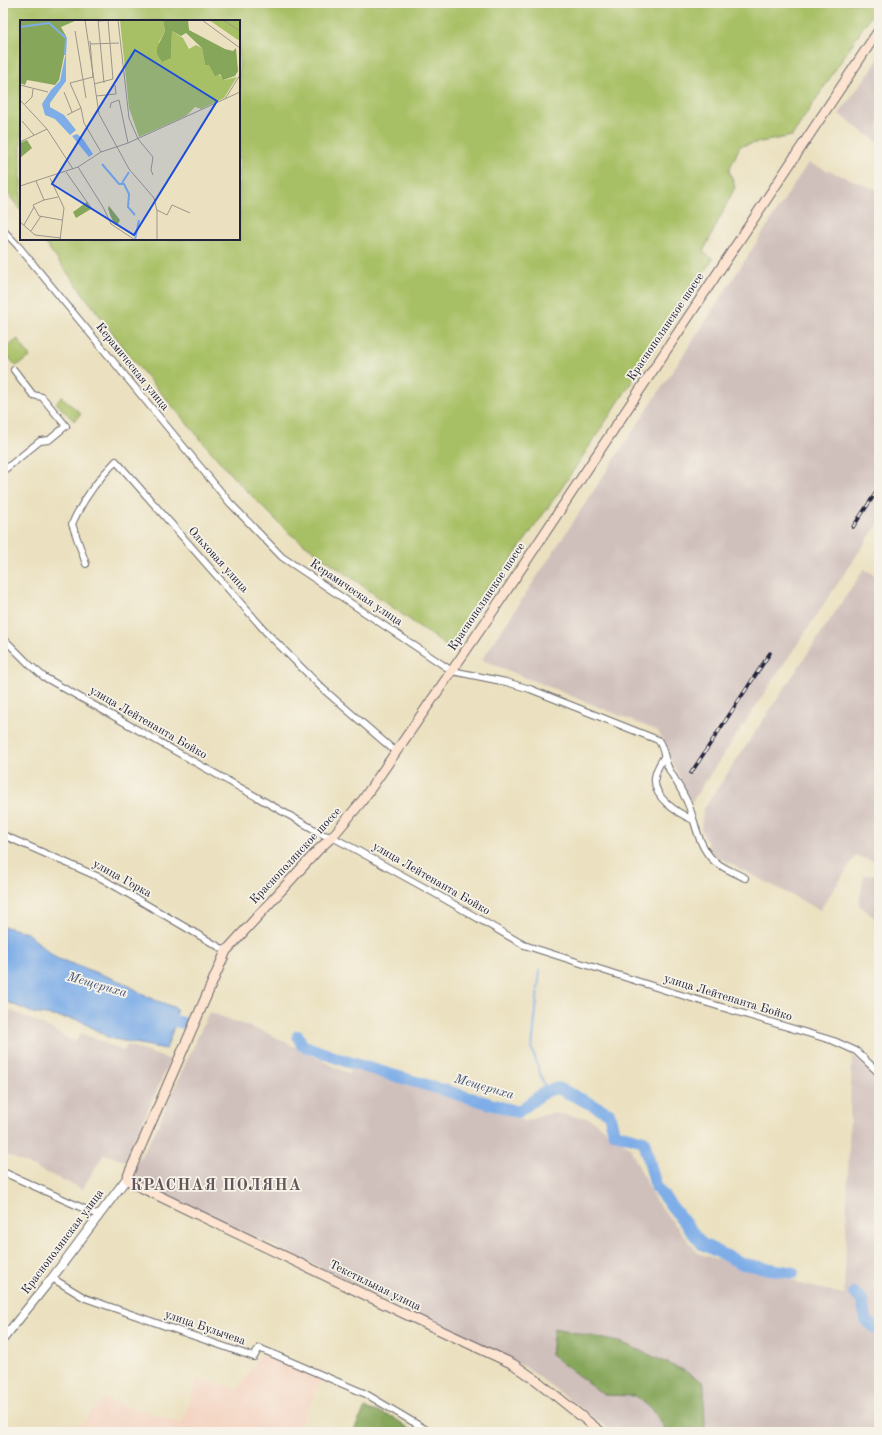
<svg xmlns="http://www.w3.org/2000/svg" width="882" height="1435" viewBox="0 0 882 1435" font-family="'Old Standard TT',serif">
	<rect width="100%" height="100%" fill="#f7f3e8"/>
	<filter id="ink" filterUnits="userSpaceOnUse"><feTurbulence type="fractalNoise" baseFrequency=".025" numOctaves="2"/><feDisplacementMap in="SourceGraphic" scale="8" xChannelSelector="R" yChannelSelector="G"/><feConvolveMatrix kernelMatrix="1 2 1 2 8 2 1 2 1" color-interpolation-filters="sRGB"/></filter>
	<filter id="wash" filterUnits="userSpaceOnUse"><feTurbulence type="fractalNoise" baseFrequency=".012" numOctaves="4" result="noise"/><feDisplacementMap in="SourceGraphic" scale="16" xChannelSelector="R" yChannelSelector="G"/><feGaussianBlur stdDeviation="0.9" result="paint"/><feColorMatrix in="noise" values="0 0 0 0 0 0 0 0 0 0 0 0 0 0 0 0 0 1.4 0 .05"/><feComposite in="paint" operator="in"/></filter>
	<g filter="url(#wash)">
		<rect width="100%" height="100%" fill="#ebe1c0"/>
		<path fill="#f4d3c1" d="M262,1353L323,1377L297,1432H75L103,1399L182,1423L197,1379L238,1389Z"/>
		<path fill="#d0c0bc" d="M879,59V143L839,114Z
			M808,163L879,190V522L691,803L658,731L482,660L703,325Z
			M864,569L879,577V863L856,856L820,910L712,854L701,829L703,810Z
			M879,874V922L859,905L864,875Z
			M3,1007L50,1028L75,1042L81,1033L123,1051L128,1045L170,1060L125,1161L104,1154L82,1189L3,1153Z
			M209,1012L267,1033L349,1074L353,1065L397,1075L488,1109L525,1121L551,1113L589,1118L630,1148L655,1200L698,1253L745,1268L797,1281V1283L844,1294L852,1055L879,1079V1432H613L524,1366L505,1361L347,1280L137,1182L131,1177L132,1170L153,1136Z"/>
		<path fill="#a8c065" stroke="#657150" d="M3,3H879L792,136L740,146L729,170L735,187L703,252L713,259L561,489L449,648L289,533L233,477L136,364L42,239H239V21H21V211L3,187Z
			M18,339L30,357L16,366L3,350Z
			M62,397L81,414L74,421L56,403Z"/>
		<path fill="#86a65a" stroke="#54644a" d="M554,1328L623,1343L683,1370L704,1383L705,1430L703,1432H667L653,1410L636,1396L604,1395L551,1355Z
			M365,1408L393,1417L414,1432H353Z"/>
		<path fill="#7eade8" stroke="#506892" d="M3,926L27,933L56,958L122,982L152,999L176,1008V1021L166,1049L109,1038L79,1020L33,1013L3,1000Z"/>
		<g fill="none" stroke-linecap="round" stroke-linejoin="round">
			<path stroke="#7eade8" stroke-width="2" d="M540,970L532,1049L546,1091"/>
			<path stroke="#7eade8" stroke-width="12" d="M160,1017L183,1023
				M298,1036L302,1045L345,1061L518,1112L546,1091L558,1088L609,1113L614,1133L644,1141L656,1187L702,1244L743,1264L793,1273
				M854,1293L862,1300L866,1320L879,1331"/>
		</g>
	</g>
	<g filter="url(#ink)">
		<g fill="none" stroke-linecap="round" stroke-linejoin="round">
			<defs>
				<path id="minor" d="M3,230L19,247L230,503L282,557L452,671L506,682L530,689L658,740C664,747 664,759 669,769C675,780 683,792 688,804C696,823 697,842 711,858C719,867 734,872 745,878
					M3,471L40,441L49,440L66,426L42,397L33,395L14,370
					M86,564L72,524C83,499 97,480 116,461L267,633L323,689L396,752
					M3,638L31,666L44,677L324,835L332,837L351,847L436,894L524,945L668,991L834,1041L856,1051L879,1073
					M664,757C660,763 656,770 655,777C652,798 678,813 693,820
					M3,835L101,878L226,951
					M3,1172L98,1215
					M52,1278L85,1298L254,1357L259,1348L366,1394L430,1432"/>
				<path id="tertiary" d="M3,1339L52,1278L127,1178"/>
				<path id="secondary" d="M601,1432L536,1380L513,1364L405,1314L132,1183L127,1178L226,951L318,850L332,837L362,801L489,617L879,30"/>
			</defs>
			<use href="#minor" stroke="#68656a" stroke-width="8"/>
			<use href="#tertiary" stroke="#68656a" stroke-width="10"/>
			<use href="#secondary" stroke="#68656a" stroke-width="11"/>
			<use href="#minor" stroke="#fff" stroke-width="6"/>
			<use href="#tertiary" stroke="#fff" stroke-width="8"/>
			<use href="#secondary" stroke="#fde4d1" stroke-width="9"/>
			<defs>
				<path id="rail" d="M853,527L879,488
					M691,773L770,653"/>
			</defs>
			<use href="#rail" stroke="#22223b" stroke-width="3.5"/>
			<use href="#rail" stroke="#f7f3e8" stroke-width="2" stroke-dasharray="6" stroke-linecap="butt"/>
		</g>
	</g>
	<g text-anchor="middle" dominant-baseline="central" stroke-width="3.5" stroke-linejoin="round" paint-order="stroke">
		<g font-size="12" fill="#22223b" stroke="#f7f3e8">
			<text transform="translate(666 327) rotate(-56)">Краснополянское шоссе</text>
			<text transform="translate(132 367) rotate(51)">Керамическая улица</text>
			<text transform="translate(218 560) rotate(48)">Ольховая улица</text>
			<text transform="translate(356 593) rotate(34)">Керамическая улица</text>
			<text transform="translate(487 597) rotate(-56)">Краснополянское шоссе</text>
			<text transform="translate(148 723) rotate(30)">улица Лейтенанта Бойко</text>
			<text transform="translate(296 856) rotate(-47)">Краснополянское шоссе</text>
			<text transform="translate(122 879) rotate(29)">улица Горка</text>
			<text transform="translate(431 879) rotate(30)">улица Лейтенанта Бойко</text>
			<text transform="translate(728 998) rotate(17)">улица Лейтенанта Бойко</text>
			<text transform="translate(63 1242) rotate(-53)">Краснополянская улица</text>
			<text transform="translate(375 1286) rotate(26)">Текстильная улица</text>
			<text transform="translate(205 1328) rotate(19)">улица Булычева</text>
		</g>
		<g font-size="13" font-style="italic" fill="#425378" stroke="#f7f3e8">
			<text transform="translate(97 985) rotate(16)">Мещериха</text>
			<text transform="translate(484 1087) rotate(16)">Мещериха</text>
		</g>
		<g font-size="16" font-weight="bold" letter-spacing="1" fill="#63565b" stroke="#f7f3e8">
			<text x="216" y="1186">КРАСНАЯ ПОЛЯНА</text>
		</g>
	</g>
	<g transform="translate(20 20)">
		<rect width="220" height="220" fill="#ebe1c0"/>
		<path d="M100,0H143L145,11L139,22L151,38L152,11L163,18L169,29L176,25L182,28L185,45L189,44L204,60L217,57L204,78L181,89L175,87L166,96L119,117L109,88ZM189,0H219L220,18L218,20Z" fill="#a8c065"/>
		<path d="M0,0H57L41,7L46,16L45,31L39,60L35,65L7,60L5,65L0,63ZM143,0H168L169,10L205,29L213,31L216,28L218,51L215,56L203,60L200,54L195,56L189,45H185L182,28L166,13L161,16L152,11L151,38L142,42L137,34V28L145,11ZM7,120L12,128L0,138V123ZM67,182L71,189L56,198L53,192ZM89,186L100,200L98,204L95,205L90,195L88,188Z" fill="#86a65a"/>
		<path d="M46,32V61L30,83V87L44,95L56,110L50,115L35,99L25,95L22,84L31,70L40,61ZM57,114L63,119L73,134L69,137L52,116Z" fill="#7eade8"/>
		<path fill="none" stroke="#7eade8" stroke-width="2" d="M0,7L29,3L46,18L45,35M82,144L99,164H104L109,174L108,187L115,195M102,163L109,152M115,220L119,200"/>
		<path fill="none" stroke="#9b958b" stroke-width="1" d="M65,0L79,94L109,149L134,178L137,191V220M78,0L84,63M98,0L109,98L118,119L133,137L131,150L133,155M182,0L220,28M203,0L220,11M78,1L95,0M55,11L66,78M70,21L73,57M70,24L99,23M73,57L50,63L61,88L64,103L81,132M74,64L93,59L88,0M0,65L28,72M44,72L52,92M76,76L96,74L95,65M205,79L220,55M0,80L27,109L53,149M5,84L12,77L13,69M90,88L91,83L99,80L108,123M47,95L61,88M2,101L14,115M0,122L27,109M46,152L72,189M30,158L44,188L40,220M16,161L24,180L13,185L19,196L42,200M0,166L58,147M24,180L38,177M137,190L147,195L152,185L170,193M0,202L15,215L41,218M4,205L14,187M11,211L21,196M115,220L91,204L83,187L58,147L81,132L108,123L220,72"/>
		<path fill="#1d4ed8" fill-opacity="0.15" stroke="#1d4ed8" stroke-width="2" d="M115,30L197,81L114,215L32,164Z"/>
		<rect width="220" height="220" fill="none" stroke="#22223b" stroke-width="2"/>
	</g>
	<rect width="882" height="1435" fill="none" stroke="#f7f3e8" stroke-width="16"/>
</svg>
